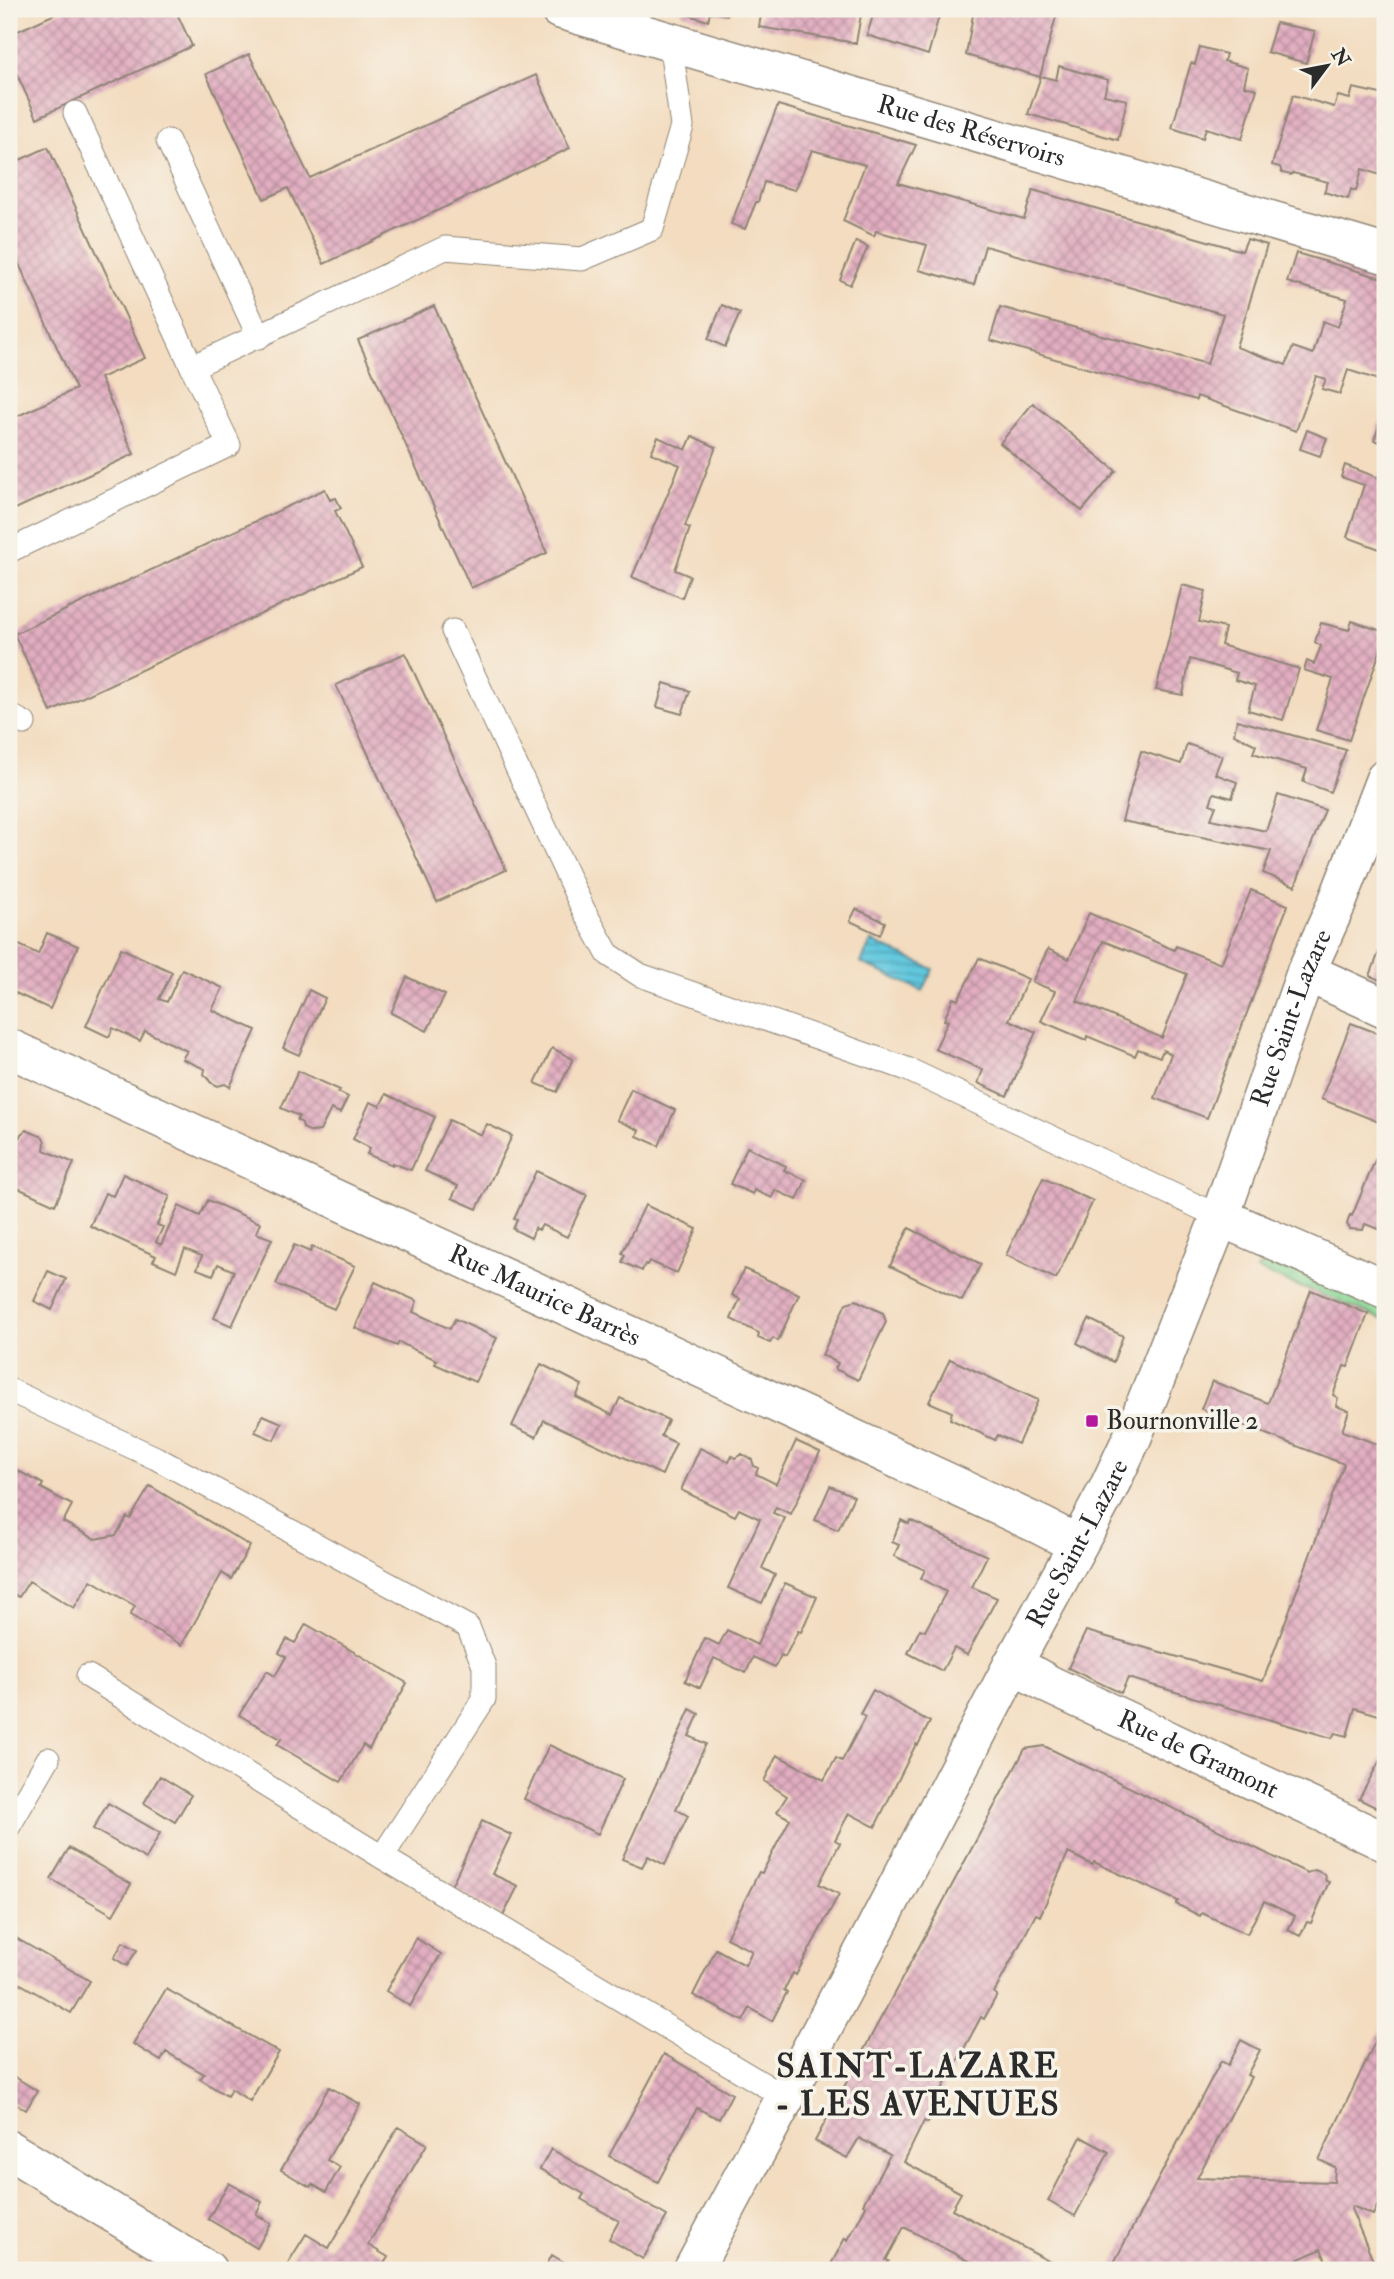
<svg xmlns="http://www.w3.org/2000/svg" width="1394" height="2279" viewBox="0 0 1394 2279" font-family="'IM FELL Double Pica',serif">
	<defs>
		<pattern id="green-dots" width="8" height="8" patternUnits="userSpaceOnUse" patternTransform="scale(1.75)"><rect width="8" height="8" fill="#8ad796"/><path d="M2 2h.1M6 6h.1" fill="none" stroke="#77b981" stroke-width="1.8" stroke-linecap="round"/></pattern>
		<pattern id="water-rules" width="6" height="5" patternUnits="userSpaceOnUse" patternTransform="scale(1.75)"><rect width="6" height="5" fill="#61c7de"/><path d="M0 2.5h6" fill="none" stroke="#50a2b4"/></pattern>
		<pattern id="building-cross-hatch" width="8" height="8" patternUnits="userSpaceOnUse" patternTransform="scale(1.75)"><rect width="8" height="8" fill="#e2aec1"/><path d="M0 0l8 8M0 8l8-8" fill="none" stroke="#b78e9d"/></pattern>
	</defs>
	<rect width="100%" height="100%" fill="#f7f3e8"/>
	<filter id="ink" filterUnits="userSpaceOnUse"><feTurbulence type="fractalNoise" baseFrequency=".0143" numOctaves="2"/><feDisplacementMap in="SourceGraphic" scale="14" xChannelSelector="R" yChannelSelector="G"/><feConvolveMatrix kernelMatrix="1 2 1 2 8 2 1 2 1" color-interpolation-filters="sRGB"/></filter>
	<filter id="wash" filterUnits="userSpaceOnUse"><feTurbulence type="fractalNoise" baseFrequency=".00686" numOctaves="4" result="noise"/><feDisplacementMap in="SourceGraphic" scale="28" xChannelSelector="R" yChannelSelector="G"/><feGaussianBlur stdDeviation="1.57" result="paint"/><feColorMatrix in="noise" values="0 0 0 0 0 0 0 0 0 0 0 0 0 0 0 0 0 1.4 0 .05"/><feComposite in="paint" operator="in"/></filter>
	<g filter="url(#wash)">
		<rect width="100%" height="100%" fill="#f3dcbf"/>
		<path fill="url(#green-dots)" stroke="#5a8160" stroke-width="2" d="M1270,1258L1385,1306V1320L1257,1270Z"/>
		<path fill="url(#water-rules)" stroke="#467984" stroke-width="2" d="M871,941L933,969L923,991L861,963Z"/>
		<g id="blocks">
			<path fill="url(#building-cross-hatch)" fill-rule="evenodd" d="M66,9H175L192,46L37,118L9,57V35Z
				M682,9H732L727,15L710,12L708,21L682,13Z
				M762,9H862L856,43L759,27Z
				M875,9H941L928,55L867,35Z
				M974,9H1040L1057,13L1040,77L966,55Z
				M1276,23L1315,31L1306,63L1267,52Z
				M1200,47L1226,54L1224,61L1248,68L1244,86L1257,89L1242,139L1206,128L1203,138L1172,128L1191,63L1195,64Z
				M249,54L310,178L536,75L570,148L324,264L288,188L264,199L206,74Z
				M1059,66L1108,80L1104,95L1127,100L1118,140L1028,114L1041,76L1056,80Z
				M1353,88L1385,95V142L1382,155L1385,158L1380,175L1362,169L1356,191L1351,189L1348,199L1324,192L1328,182L1293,173L1291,175L1282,173L1280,167L1272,165L1293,95L1334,107L1338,96L1350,99Z
				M778,105L916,145L898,183L1024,219L1033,190L1242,251L1247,239L1267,245L1236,347L1286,365L1293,347L1313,354L1323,321L1338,327L1347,299L1287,282L1296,253L1385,279L1383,288L1385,289V382L1348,370L1340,394L1322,389L1326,379L1316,376L1296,431L1197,396L1196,400L990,340L1000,307L1207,364L1223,314L985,246L974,285L919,270L927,245L876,231L874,236L843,221L865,165L812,150L795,190L764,182L758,202H756L745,229L731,224Z
				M48,147L145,358L100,378L134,454L9,512V420L76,389L9,242V165Z
				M856,241L868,247L850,285L840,280Z
				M722,305L740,313L725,347L708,339Z
				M434,306L547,553L471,588L358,340Z
				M1033,403L1116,471L1082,511L1000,443Z
				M1383,414L1385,415V444L1374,440Z
				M1307,430L1327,438L1320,456L1300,449Z
				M692,436L716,447L685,526L690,528L675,570L690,576L682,598L632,577L680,465L651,453L658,437L686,450Z
				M1385,462V551L1347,537L1364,485L1341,477L1345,465L1379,478Z
				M325,489L330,500L336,498L341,508L335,511L362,567L51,712L14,634Z
				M1182,585L1206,591L1199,622L1225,628L1221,645L1299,669L1283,720L1248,710L1255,686L1235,680L1237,673L1190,659L1183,695L1156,690Z
				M1352,621L1385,632V637L1349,740L1316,730L1333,679L1304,670L1307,661L1314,664L1321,646L1315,642L1321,623L1349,630Z
				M405,653L506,870L437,902L336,685Z
				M664,683L690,691L682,714L657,707Z
				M1237,720L1346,750L1330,792L1303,782L1307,769L1253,753L1256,745L1234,734Z
				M1187,744L1222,756L1215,774L1237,782L1232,798L1214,793L1210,804L1216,806L1211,819L1266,831L1278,795L1325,810L1295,886L1263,873L1271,851L1122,821L1141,751L1181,764Z
				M1251,890L1288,905L1207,1118L1155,1098L1171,1054L1163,1050L1160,1057L1138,1049L1135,1056L1087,1036L1086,1040L1041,1021L1055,991L1032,982L1048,949L1069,959L1089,913L1174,950L1176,946L1221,964ZM1103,941L1187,974L1162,1038L1077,1001Z
				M856,909L885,922L880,935L850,921Z
				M47,933L78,946L50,1009L9,990V940L38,954Z
				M1385,936V982L1370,976Z
				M121,948L172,972L159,999L167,1002L182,969L223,988L212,1010L256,1030L230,1087L225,1084L218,1086L210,1082L208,1077L204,1075L205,1069L182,1059L187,1051L145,1031L140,1041L113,1028L109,1037L86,1026Z
				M979,958L1028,979L1009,1020L1036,1032L1007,1096L978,1083L983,1070L935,1049L948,1021L944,1020L953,998L958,1000Z
				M407,977L445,995L427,1031L391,1013Z
				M309,990L325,998L299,1055L283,1048Z
				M1351,1023L1385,1036V1112L1381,1123L1321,1099Z
				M552,1048L573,1059L557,1092L535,1083Z
				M298,1071L340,1090L338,1092L348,1097L340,1113L331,1109L320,1131L311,1132L303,1128L302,1123L297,1120L299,1116L281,1108Z
				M631,1089L675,1110L659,1146L637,1136L639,1130L617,1120Z
				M386,1094L435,1117L411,1170L392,1163V1165L367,1154L370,1148L353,1139L370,1102L380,1106Z
				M449,1120L481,1135L487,1124L512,1136L477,1209L452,1198L458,1186L425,1171Z
				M26,1130L43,1137L45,1142L44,1150L74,1163L55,1205L9,1184V1139L17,1143L21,1134Z
				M747,1147L786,1166L784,1170L806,1180L797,1200L775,1190L772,1198L754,1190L753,1194L730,1184Z
				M1376,1158L1385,1161V1231L1365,1224L1363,1230L1350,1229L1347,1224L1350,1215L1352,1216Z
				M536,1171L587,1195L567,1237L542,1225L539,1230L535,1228L531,1238L513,1229L517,1220L514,1219Z
				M123,1174L170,1196L157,1225L163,1227L156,1242L161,1245L179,1206L200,1216L208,1200L260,1223L256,1233L272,1239L232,1326L214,1318L234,1271L218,1264L213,1275L197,1269L202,1256L185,1249L176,1271L153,1261L156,1256L90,1226L105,1193L113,1196Z
				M1043,1178L1093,1201L1056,1279L1006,1255Z
				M645,1205L697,1229L677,1273L649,1261L647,1265L645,1264L642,1271L622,1262L625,1255L622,1253Z
				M909,1228L981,1264L962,1301L890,1266Z
				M294,1245L310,1252L312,1247L355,1266L334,1309L276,1284Z
				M744,1269L799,1294L778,1341L773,1338L770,1343L758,1338L759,1333L731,1319L740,1299L732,1295Z
				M48,1271L66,1279L52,1310L34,1301Z
				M375,1282L417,1301L413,1312L450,1329L455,1319L497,1338L475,1382L435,1364L437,1360L417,1351L399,1342L397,1346L355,1328Z
				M1311,1290L1368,1314L1348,1367L1344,1366L1333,1395L1338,1398L1336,1406L1349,1411L1342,1431L1385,1447V1717L1355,1708L1347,1736L1335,1733L1332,1738L1128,1678L1121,1693L1068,1668L1086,1631L1263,1681L1344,1464L1201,1409L1212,1381L1268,1403Z
				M856,1300L883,1313L886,1322L858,1380L835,1369L838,1363L822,1355L846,1303Z
				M1089,1319L1123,1336L1113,1362L1077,1343Z
				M950,1359L1038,1400L1018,1444L998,1435L995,1440L950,1419L952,1412L929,1402Z
				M541,1364L582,1385L576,1397L612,1415L620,1398L668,1420L661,1436L676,1443L662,1475L544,1420L536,1437L512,1426Z
				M263,1415L282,1423L274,1440L255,1432Z
				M796,1441L820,1452L791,1514L776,1507L773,1513L785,1518L762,1568L775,1575L762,1603L728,1588L760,1519L739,1509L735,1516L681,1490L700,1448L729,1462L732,1456L735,1458L742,1454L752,1460L754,1466L758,1468L756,1474L776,1484Z
				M9,1466L43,1484L41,1488L72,1505L63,1522L95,1539L116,1535L127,1517L130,1519L150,1486L250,1546L231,1579L222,1573L182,1645L130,1615L135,1606L91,1580L74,1608L29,1581L19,1597L9,1591Z
				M830,1486L854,1496L838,1530L815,1520Z
				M901,1520L909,1524L910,1520L987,1556L972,1587L997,1598L967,1655L954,1648L942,1671L908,1653L920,1629L925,1631L946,1592L921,1578L925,1570L894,1556L899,1545L892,1542Z
				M785,1583L817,1597L801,1632L798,1631L785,1657L781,1655L775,1667L753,1657L746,1673L714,1658L700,1688L685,1681L705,1638L719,1645L727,1630L757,1645Z
				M306,1624L407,1683L369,1749L363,1745L341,1782L277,1745L281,1739L239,1715L267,1671L275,1676L286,1657L279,1653L287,1639L295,1643Z
				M873,1690L930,1722L918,1745L916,1744L875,1827L849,1813L835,1840L840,1843L819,1884L839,1894L796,1975L793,1973L784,1990L787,1992L772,2021L750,2008L743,2021L693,1995L716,1949L745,1965L752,1951L726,1938L759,1872L762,1873L790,1819L777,1812L787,1796L764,1781L777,1755L824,1780L836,1758L842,1761L865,1717L860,1714Z
				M690,1709L699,1714L689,1736L706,1744L676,1809L688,1816L665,1865L648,1856L642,1867L622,1859Z
				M549,1745L623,1779L598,1834L524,1799Z
				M1044,1746L1307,1873L1315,1870L1324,1874L1326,1881L1329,1882L1311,1923L1307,1922L1300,1936L1288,1930L1295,1916L1264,1901L1247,1934L1202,1913L1200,1916L1176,1904L1178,1901L1094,1862L1093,1865L1068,1853L1040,1916L1036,1914L994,1993L997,1995L984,2019L981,2017L938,2097L941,2099L928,2123L924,2121L904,2162L961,2193L952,2209L1065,2270H985L904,2227L886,2260L889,2261L884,2270H828L845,2238L848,2240L866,2206L863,2204L890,2155L859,2138L847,2158L815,2141L1025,1749Z
				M1385,1751V1812L1359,1799Z
				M160,1776L191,1795L175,1822L144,1803Z
				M108,1803L160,1833L146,1859L93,1829Z
				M482,1821L511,1835L492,1874L518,1886L503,1916L451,1886Z
				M69,1848L131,1884L113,1915L51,1879Z
				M9,1934L90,1981L71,2013L19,1983L9,1999Z
				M416,1938L441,1954L410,2006L386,1991Z
				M123,1942L137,1950L127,1966L114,1958Z
				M166,1989L279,2052L250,2101L231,2089L227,2096L200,2079L204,2074L166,2052L161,2061L133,2044Z
				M1385,2021V2190L1373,2215L1352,2206L1351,2209L1377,2270H1345L1343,2267L1330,2270L1321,2249L1276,2269L1277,2270H1110L1221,2061L1228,2065L1241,2040L1260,2050L1247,2075L1251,2077L1197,2178L1334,2182L1335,2167L1319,2160Z
				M664,2054L732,2094L719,2119L697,2108L658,2182L609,2156Z
				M12,2075L37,2091L26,2110L9,2100V2081Z
				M329,2087L360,2104L327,2160L340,2167L326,2192L312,2184L310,2187L281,2170Z
				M398,2127L427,2144L368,2245L388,2257L380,2270H294L286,2266L306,2234L329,2248Z
				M1081,2137L1109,2152L1075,2216L1048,2201Z
				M551,2149L667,2216L643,2259L609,2239L619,2221L581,2199L584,2194L540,2169Z
				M229,2183L262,2202L256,2214L271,2223L257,2248L208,2219Z
				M552,2255L562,2261L579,2270H544Z"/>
		</g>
	</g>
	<g filter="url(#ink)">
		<use href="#blocks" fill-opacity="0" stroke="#8f8475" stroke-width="2"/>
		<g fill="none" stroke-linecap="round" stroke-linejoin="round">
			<defs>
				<path id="lane" d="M75,113L192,367
					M168,141L259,337
					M9,551L229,445L192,367L445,248L582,259L652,229L682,126L670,41
					M453,631L584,911L608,954L640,975L907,1069L1220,1217
					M9,715L24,723
					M9,1390L156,1458L468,1627L484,1666V1699L382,1857
					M88,1676L382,1857L786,2098
					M9,1826L48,1759"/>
				<g id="street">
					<path id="s1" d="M559,9L1385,254"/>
					<path d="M1306,972L1385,1008"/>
					<path id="s2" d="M9,1048L1040,1525L1077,1544"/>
					<path d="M1220,1217L1385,1289"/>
					<path id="s3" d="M1013,1664L1050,1685L1385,1842"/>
					<path d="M9,2150L207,2270"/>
				</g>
				<g id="secondary">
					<path id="s4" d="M693,2270L868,1943L1013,1664L1107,1491L1132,1438L1220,1217L1306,972L1337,903L1385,779"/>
				</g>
			</defs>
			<use href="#lane" stroke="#8f8475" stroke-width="25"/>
			<use href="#street" stroke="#8f8475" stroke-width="41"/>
			<use href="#secondary" stroke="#8f8475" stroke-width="41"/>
			<use href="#lane" stroke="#fff" stroke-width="23"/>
			<use href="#street" stroke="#fff" stroke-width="38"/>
			<use href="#secondary" stroke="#fff" stroke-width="38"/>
		</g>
	</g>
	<rect fill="#b5179e" stroke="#f7f3e8" stroke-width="2.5" x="1085" y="1414" width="14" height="14" rx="3.5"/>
	<g text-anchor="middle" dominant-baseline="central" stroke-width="7" stroke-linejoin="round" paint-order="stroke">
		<g font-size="26" fill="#2b2b2b" stroke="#f7f3e8">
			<text stroke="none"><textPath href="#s1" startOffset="430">Rue des Réservoirs</textPath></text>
			<text stroke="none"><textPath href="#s4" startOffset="1390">Rue Saint-Lazare</textPath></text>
			<text stroke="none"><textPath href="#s2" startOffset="590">Rue Maurice Barrès</textPath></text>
			<text stroke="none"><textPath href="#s4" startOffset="822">Rue Saint-Lazare</textPath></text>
			<text stroke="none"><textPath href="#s3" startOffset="206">Rue de Gramont</textPath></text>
		</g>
		<g font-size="26" fill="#2b2b2b" stroke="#f7f3e8" text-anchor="start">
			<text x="1106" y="1421">Bournonville 2</text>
		</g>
		<g font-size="33" font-weight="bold" letter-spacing="2" fill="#2b2b2b" stroke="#f7f3e8">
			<text x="918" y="2066">SAINT-LAZARE<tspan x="918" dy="38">- LES AVENUES</tspan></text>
		</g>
	</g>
	<rect width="1394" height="2279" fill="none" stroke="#f7f3e8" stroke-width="35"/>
	<g transform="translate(1327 66) rotate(58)" stroke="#f7f3e8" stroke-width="5" paint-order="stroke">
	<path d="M0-5L12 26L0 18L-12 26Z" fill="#2b2b2b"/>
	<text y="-10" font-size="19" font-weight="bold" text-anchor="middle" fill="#2b2b2b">N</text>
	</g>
</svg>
